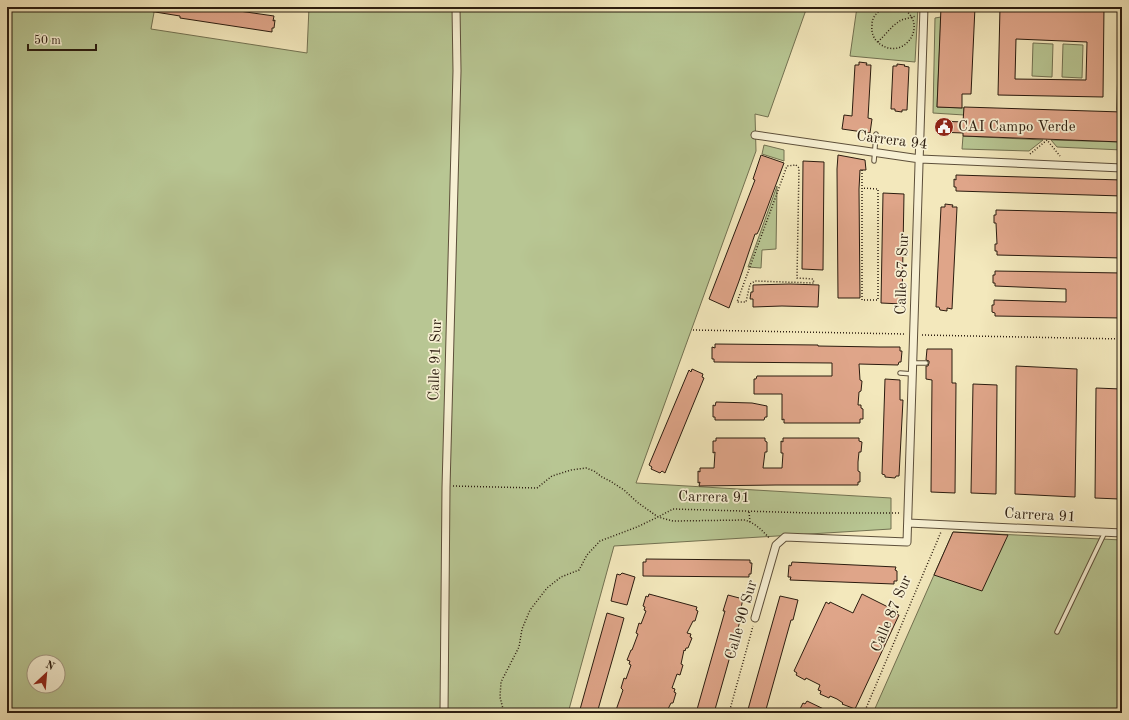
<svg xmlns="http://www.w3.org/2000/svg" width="1129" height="720" viewBox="0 0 1129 720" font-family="'Old Standard TT',serif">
	<rect width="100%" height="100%" fill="#f3e8bc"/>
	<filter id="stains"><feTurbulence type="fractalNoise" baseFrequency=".005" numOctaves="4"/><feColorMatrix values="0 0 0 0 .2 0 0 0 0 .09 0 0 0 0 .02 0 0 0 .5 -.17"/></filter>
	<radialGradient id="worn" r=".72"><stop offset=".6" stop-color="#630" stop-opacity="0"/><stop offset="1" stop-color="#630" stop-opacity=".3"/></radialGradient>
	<path fill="#b8c693" stroke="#727151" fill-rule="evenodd" d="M12,7H155L151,29L307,53L309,7H807L768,117L755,114L756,151L636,483L891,498V529L614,546L568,713H7V13ZM34,662H58V686H34Z
		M857,7H918L915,62L850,56Z
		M941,17L937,107L964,108V115L933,113L935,18Z
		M1033,43L1053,44L1052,77L1032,76Z
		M1063,44L1083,45L1082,78L1062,77Z
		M963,136L1043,140L1029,151L962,149Z
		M1051,140L1122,142V150L1057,147Z
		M764,145L784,150V161L762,154Z
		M777,186L776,249L762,250L761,268L748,267Z
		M953,532L1122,540V713H873Z"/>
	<path fill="#dfa589" stroke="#2b1c0f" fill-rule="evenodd" d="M149,7H211L274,16L273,21L275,20L274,28H272V32L180,18V16L149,11Z
		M941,7H975L971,94H962V108L937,107Z
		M1000,7H1104L1103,97L998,95ZM1016,39L1087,42L1086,80L1015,79Z
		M859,62L867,63L866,65H871L868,118L872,119L870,133L842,129L844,115L852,116L855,65H859Z
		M897,64L905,65L904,66L909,67L907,110H902V112L895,111V109H891L893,66H897Z
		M964,107L1122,112V142L963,136V133L938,132V121L963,122Z
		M761,155L784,163L759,230L757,234H755L739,281L729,308L709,299L755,180L753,179Z
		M838,155L865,160L866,170H860L859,189L860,298H838L837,169Z
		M803,161L824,162L823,270L802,269Z
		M956,175L1122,180V196L956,191V187H954V179L956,180Z
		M883,193L904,194L902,304L881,303Z
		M945,204L953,205L952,207H957L952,309L947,308V311L940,310L939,307H936L941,207H945Z
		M996,210L1122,213V258L997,255V251H995V244H997L996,223H994V215H996Z
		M995,271L1122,273V318L995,316V313L992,312V305H994V300L1066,302V289L995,286V283H993V275H995Z
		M790,284L819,285L818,307L782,306L753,307V299H750L751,292H753V285Z
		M715,344L818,345V346L879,347H900V351H902L901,362H899L898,365L859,364L860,380L862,381L861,391L859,392L858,405H861V408L863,409V419H860V423H784V419L782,420V394H754V379H756L757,376H832V363L714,362V359H712V347L715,348Z
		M927,349H952V383H956L955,493L931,492L932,380L926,379V366H928L929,363V361L926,360Z
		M1016,366L1077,369L1075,497L1015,494Z
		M692,369L703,374L702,377L704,378L665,473L662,471L660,473L651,469L652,467L649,465L689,370L691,372Z
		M885,379L900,380V400H903L899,476H896L895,478L885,477V475L882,474Z
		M973,384L997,385L996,494L971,493Z
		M1096,388L1121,389L1119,499L1095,498Z
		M716,402L752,403L767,406V417H765L764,420H715V417H713V405L715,406Z
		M716,438H765V441L767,442V452H765L763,468H782L783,453H781V441L783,442V438H859V441L862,442L861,452H859L858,462V471L860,472V482H858V485H776L699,486L700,482L698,483V471L700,472V468H714L715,452L713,453V441H716Z
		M953,532L1008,535L982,591L934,575Z
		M646,559L750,560V563H752L751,574H749V577L643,576V562H646Z
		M792,562L896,567L895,570L897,571V581H894V584L790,580L791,577H788L789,565L791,566Z
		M622,573L635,577L627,605L611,601L617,574L620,575Z
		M649,594L697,607L696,610L698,611L695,621H693L687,633L691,634L690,637L692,638L688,648H686L685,651L684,650L681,664L683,665L680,675L677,674L672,688L675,689L674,692L676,693L673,703H671L666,713H615L623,690L621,688L624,678L626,679L631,665L629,664L630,661L627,660L631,650H632L638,634L636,633L639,623L641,624L646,611L644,610L645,607L643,606L646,596L648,597Z
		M862,594L898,612L896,614L899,615L855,709L842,704L843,703L837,699L830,696L829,698L820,694L821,691L818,690L820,685L806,678L805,680L796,675L797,673L794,671L826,602L829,604L830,602L853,613Z
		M728,595L743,599L738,621H740L714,713H696L725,611H723Z
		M780,596L798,600L793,620H791L765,713H747Z
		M607,613L624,618L614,654L597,713H579Z
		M807,701L832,713H798L803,703L805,704Z"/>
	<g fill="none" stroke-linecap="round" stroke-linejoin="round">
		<defs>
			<path id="lane" d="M1119,109L1122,8
				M874,161L876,134
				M913,363H926
				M900,373L913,374
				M1057,632L1105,532"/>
			<path id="street" d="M755,135L920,159L1122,168
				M908,523L1122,533
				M755,618L776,545L785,537L907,542L924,7
				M444,713L446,488L457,71L456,7"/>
		</defs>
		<use href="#lane" stroke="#5d4f3a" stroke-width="5.5"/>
		<use href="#street" stroke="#5d4f3a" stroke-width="9"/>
		<path stroke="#2b1c0f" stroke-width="1.5" stroke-dasharray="1 2" stroke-linecap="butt" d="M886,7C878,11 872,16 872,25C871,33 874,40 880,44C905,62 931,22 900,7
			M878,42L893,26L901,20L916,16
			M1030,154L1047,140L1060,156
			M796,165L799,168L797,278L813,279L814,283L755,281L750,284L746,302H737L787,166Z
			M862,170V300H878V189L862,188
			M693,330L906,334
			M922,335L1122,339
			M453,486L537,488L552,476L571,470L586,468L594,471L602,477L610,481L624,490L637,502L658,517L673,509L812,513H900
			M749,512L750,522
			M504,713L500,697L501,682L519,647L522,629L530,610L547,588L561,577L579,570L587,555L600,541L637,527L658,517L673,521L745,520C755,523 763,531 770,539
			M729,713L753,626
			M864,713L941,532"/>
		<use href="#lane" stroke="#f7f0d3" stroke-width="3.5"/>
		<use href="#street" stroke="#f7f0d3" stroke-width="7"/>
	</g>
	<defs>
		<symbol id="civic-disc" viewBox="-11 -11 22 22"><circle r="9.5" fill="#8f2418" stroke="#f7f0d3"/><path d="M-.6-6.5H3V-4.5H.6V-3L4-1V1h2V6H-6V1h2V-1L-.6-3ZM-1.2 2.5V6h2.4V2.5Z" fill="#fff"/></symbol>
	</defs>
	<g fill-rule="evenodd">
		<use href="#civic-disc" x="933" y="116" width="22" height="22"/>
	</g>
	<g text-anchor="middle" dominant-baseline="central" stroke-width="3.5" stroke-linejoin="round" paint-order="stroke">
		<g font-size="15" fill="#2b1c0f" stroke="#f7f0d3" text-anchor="start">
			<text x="958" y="127">CAI Campo Verde</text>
		</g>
		<g font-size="15" fill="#2b1c0f" stroke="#f7f0d3">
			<text transform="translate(892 141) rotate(7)">Carrera 94</text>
			<text transform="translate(903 274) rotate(-88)">Calle 87 Sur</text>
			<text transform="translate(436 360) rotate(-88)">Calle 91 Sur</text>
			<text transform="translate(714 498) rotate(1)">Carrera 91</text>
			<text transform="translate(1040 516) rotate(3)">Carrera 91</text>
			<text transform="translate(892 614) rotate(-67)">Calle 87 Sur</text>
			<text transform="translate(742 620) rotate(-74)">Calle 90 Sur</text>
		</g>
	</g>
	<rect width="1129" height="720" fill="none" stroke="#f3e8bc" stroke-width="24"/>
	<rect x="8" y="8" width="1113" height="704" fill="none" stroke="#2b1c0f" stroke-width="2"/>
	<rect x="12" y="12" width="1105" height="696" fill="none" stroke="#2b1c0f"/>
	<g transform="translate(46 674) rotate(26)"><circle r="19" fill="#f7f0d3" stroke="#a59b85"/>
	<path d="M0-3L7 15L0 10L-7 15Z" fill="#8f2418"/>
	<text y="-6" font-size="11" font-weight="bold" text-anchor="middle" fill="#2b1c0f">N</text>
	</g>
	<path d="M28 44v6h68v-6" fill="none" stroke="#2b1c0f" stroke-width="2"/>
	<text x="34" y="44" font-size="12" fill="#2b1c0f" stroke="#f7f0d3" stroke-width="3" paint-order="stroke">50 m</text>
	<rect width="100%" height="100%" filter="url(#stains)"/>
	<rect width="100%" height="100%" fill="url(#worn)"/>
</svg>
